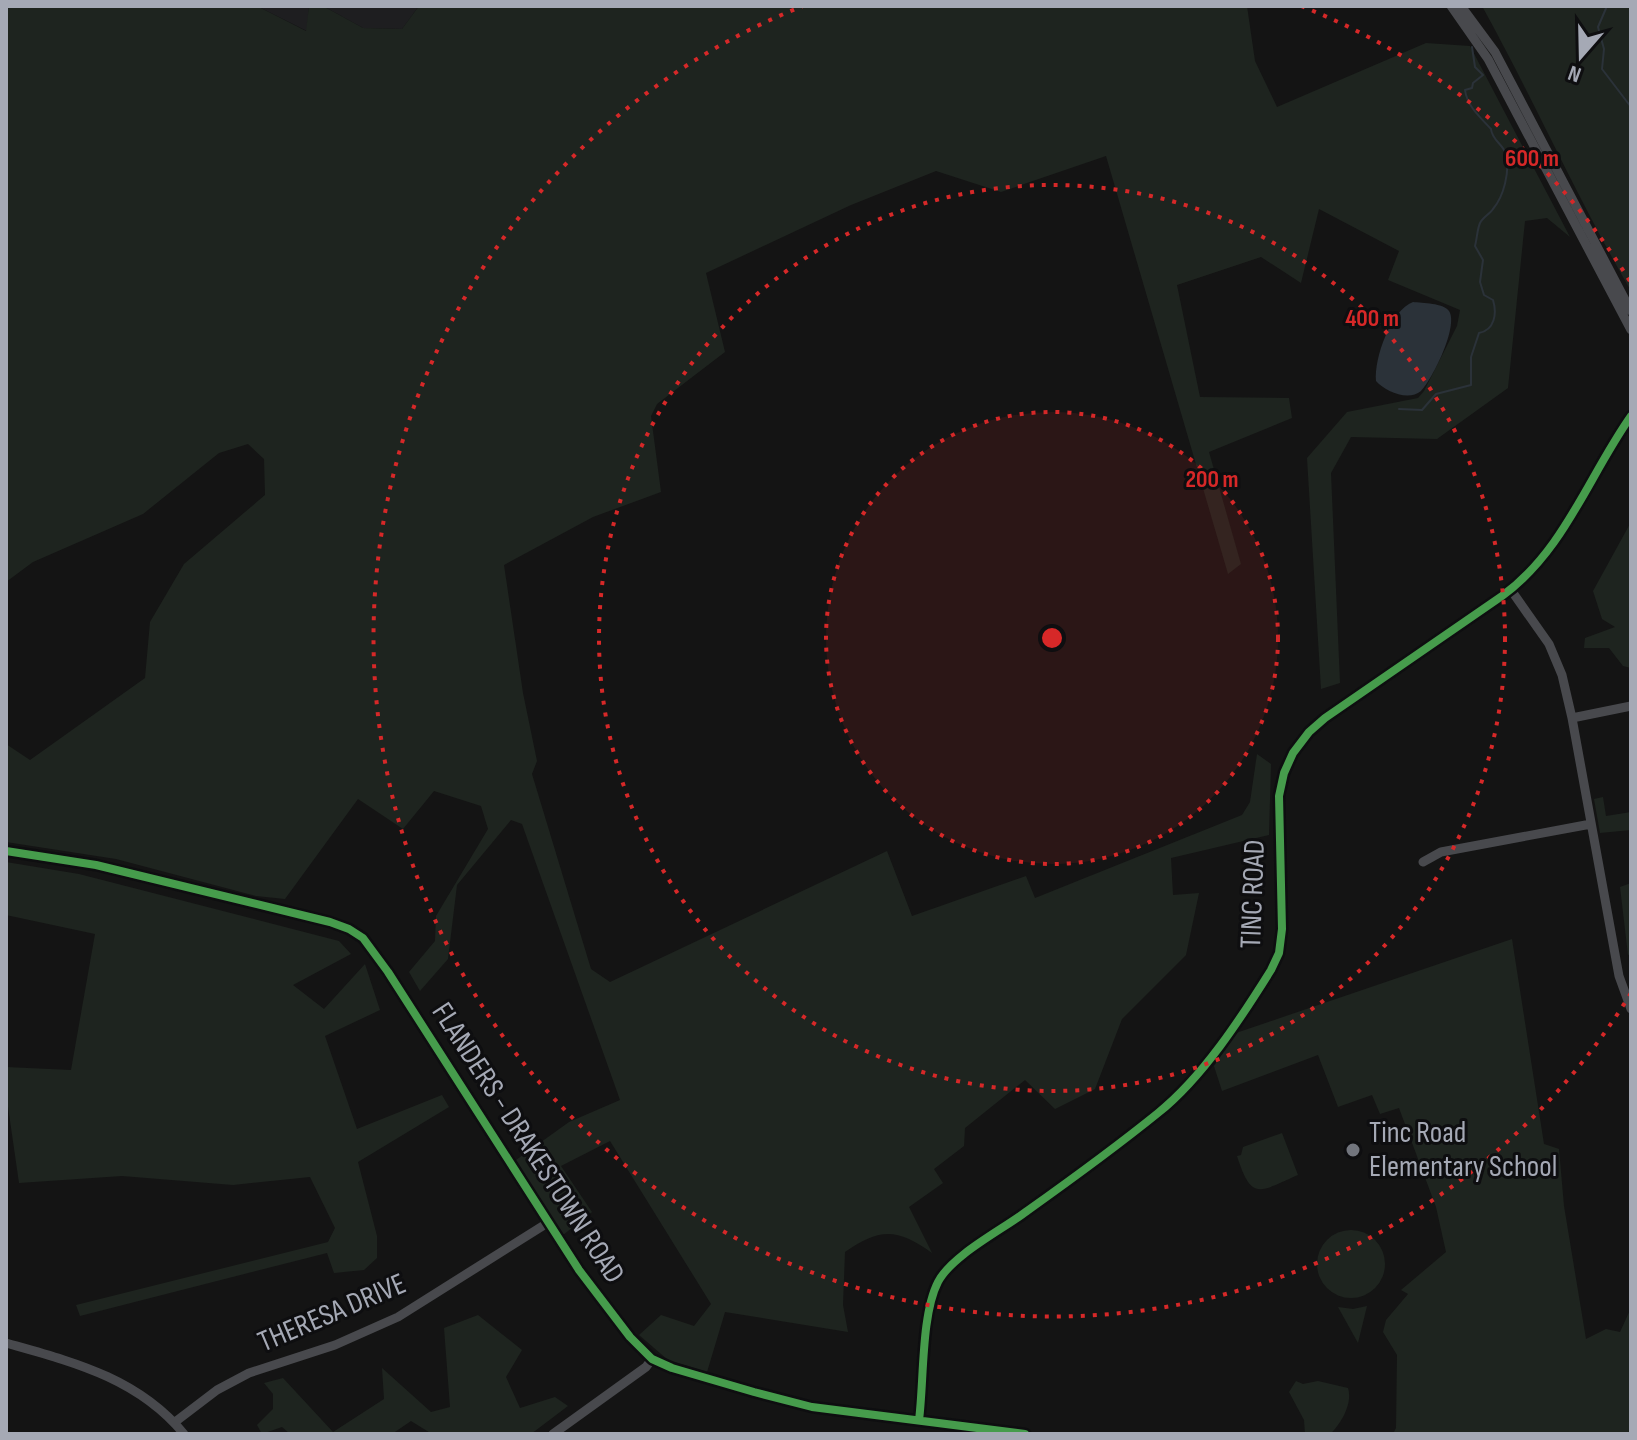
<svg xmlns="http://www.w3.org/2000/svg" width="1637" height="1440" viewBox="0 0 1637 1440" font-family="'Sofia Sans Condensed',sans-serif">
	<rect width="100%" height="100%" fill="#141414"/>
	<path fill="#1e1e20" d="M257,6H309L307,31Z
		M323,6H419L402,29L363,28Z"/>
	<path fill="#1e241f" d="M6,6H257L306,31L309,6H323L363,28L402,29L419,6H1247L1255,61L1277,107L1426,43L1470,46L1570,237L1547,218L1525,221L1508,388L1437,439L1351,437L1331,473L1340,683L1321,689L1307,458L1347,412L1418,398L1424,391L1457,326L1460,310L1388,280L1399,251L1319,209L1301,283L1261,257L1177,285L1200,397L1289,398L1292,418L1209,452L1241,564L1228,574L1106,156L1001,192L936,171L851,205L706,273L725,352L657,404L651,416L661,492L593,517L504,565L523,693L537,761L532,774L591,969L610,982L887,851L912,916L1026,876L1035,898L1242,815L1250,802L1257,754L1271,764L1269,835L1171,858L1173,895L1199,893L1186,955L1122,1019L1095,1089L1055,1109L1025,1080L965,1128L964,1146L934,1169L943,1183L909,1207L932,1253C898,1229 881,1227 845,1252L843,1305L848,1332L725,1312L707,1372L668,1360L639,1335L661,1315L694,1326L711,1304L610,1141L561,1166L592,1212L563,1235L516,1160L569,1122L620,1100L522,824L511,820L457,885L448,959L420,991L409,972L435,941L436,916L488,829L481,806L434,791L403,829L358,799L285,899L256,896L116,859L6,842V744L30,760L145,678L150,622L184,564L265,495L264,459L248,444L219,453L143,514L33,562L6,582Z
		M1482,6H1631V291C1577,198 1534,100 1482,6Z
		M1631,522V668L1623,666L1609,648H1584L1585,638L1615,627L1602,619L1593,591Z
		M1603,797L1606,816L1631,812V830L1600,833L1594,799Z
		M6,862L79,874L339,941L351,954L293,985L324,1009L365,964L380,1010L325,1036L357,1129L442,1095L449,1107L358,1162L377,1236V1258L364,1270L334,1273L327,1253L80,1316L76,1305L328,1242L335,1228L310,1177L233,1185L122,1176L19,1183L6,1093V1067L71,1070L95,934L6,915Z
		M1631,883V954L1628,955L1620,887Z
		M1512,939L1544,1144L1559,1149L1564,1206L1586,1339L1606,1329L1620,1332L1631,1308V1434H1393L1396,1428L1397,1355L1383,1332L1386,1320L1408,1294L1401,1290L1446,1252L1436,1207L1399,1108L1380,1114L1372,1095L1338,1107L1318,1055L1222,1091L1214,1066L1236,1033Z
		M1282,1133L1298,1175C1260,1191 1252,1203 1237,1156L1241,1155L1243,1147Z
		M1317 1264a34 34 0 1 1 68 0a34 34 0 1 1-68 0Z
		M1367,1306L1358,1343L1338,1307L1353,1309Z
		M478,1315L522,1350L506,1377L520,1408L555,1397L568,1406L531,1434H432L411,1421L392,1434H290L282,1427L262,1434L257,1425L273,1409V1394L264,1383L283,1378L333,1432L384,1399L382,1368L431,1412L450,1407L444,1328Z
		M1296,1381L1303,1384L1318,1381L1348,1388C1353,1403 1341,1424 1330,1434H1305L1304,1420L1289,1392Z"/>
	<path fill="#2b3239" d="M1413,302C1423,303 1443,303 1449,311C1459,326 1432,380 1421,391C1408,402 1385,391 1376,381C1374,358 1391,310 1413,302Z"/>
	<g fill="none" stroke-linecap="round" stroke-linejoin="round">
		<path stroke="#2b3239" stroke-width="2" d="M1607,6L1598,27L1604,49L1602,69L1631,107
			M1399,409L1422,410L1436,394L1471,385V357L1479,333C1495,330 1497,313 1493,300L1484,295L1480,282L1483,260L1475,246C1477,239 1477,230 1480,223C1483,217 1490,214 1493,209C1504,196 1510,171 1506,155C1504,144 1492,141 1491,129C1480,117 1467,106 1465,90L1472,88L1473,83L1483,75L1475,67L1472,47"/>
		<path stroke="#48494d" stroke-width="9" d="M1451,6L1488,59L1631,330
			M1461,6L1495,52L1631,311
			M1511,590L1549,644L1562,675L1572,718L1619,976L1631,1009
			M1572,718L1631,706
			M6,851L96,865L330,922L349,929L363,938L388,972L579,1270L630,1337L652,1359L672,1368L754,1392L812,1407L1025,1434
			M1423,862L1441,852L1591,824
			M6,1343C73,1362 138,1378 184,1434
			M919,1420C924,1382 921,1315 938,1282C952,1255 1002,1230 1027,1211C1072,1179 1116,1147 1158,1113C1203,1077 1241,1018 1271,970L1279,953L1282,929L1279,796L1284,773L1293,753L1309,732L1325,718L1502,596C1564,551 1588,477 1631,416
			M175,1422L217,1390L249,1373L335,1345L398,1317L549,1222
			M553,1434L646,1367L652,1359"/>
		<defs>
			<path id="cycleway" d="M6,851L96,865L330,922L349,929L363,938L388,972L579,1270L630,1337L652,1359L672,1368L754,1392L812,1407L1025,1434
				M919,1420C924,1382 921,1315 938,1282C952,1255 1002,1230 1027,1211C1072,1179 1116,1147 1158,1113C1203,1077 1241,1018 1271,970L1279,953L1282,929L1279,796L1284,773L1293,753L1309,732L1325,718L1502,596C1564,551 1588,477 1631,416"/>
		</defs>
		<use href="#cycleway" stroke="#0e0e10" stroke-width="13"/>
		<use href="#cycleway" stroke="#469c4c" stroke-width="8"/>
	</g>
	<circle cx="1052" cy="638" r="226" fill="#d62828" fill-opacity=".12"/>
	<g fill="none" stroke="#d62828" stroke-width="4" stroke-dasharray="4 8">
		<circle cx="1052" cy="638" r="226"/>
		<circle cx="1052" cy="638" r="453"/>
		<path d="M1631 993A679 679 0 1 1 803 6M1301 6A679 679 0 0 1 1631 283"/>
	</g>
	<circle fill="#72757d" stroke="#0e0e10" stroke-width="3" cx="1353" cy="1150" r="8"/>
	<g text-anchor="middle" dominant-baseline="central" stroke-width="6" stroke-linejoin="round" paint-order="stroke">
		<g font-size="30" fill="#a5a9b5" stroke="#0e0e10">
			<text transform="translate(1253 894) rotate(-88)">TINC ROAD</text>
			<text transform="translate(528 1143) rotate(57)">FLANDERS - DRAKESTOWN ROAD</text>
			<text transform="translate(332 1313) rotate(-23)">THERESA DRIVE</text>
		</g>
		<g font-size="30" fill="#a5a9b5" stroke="#0e0e10" text-anchor="start">
			<text x="1369" y="1133">Tinc Road<tspan x="1369" dy="34">Elementary School</tspan></text>
		</g>
	</g>
	<circle cx="1052" cy="638" r="12" fill="#d62828" stroke="#0e0e10" stroke-width="4"/>
	<g font-size="24" text-anchor="middle" font-weight="bold" fill="#d62828" stroke="#0e0e10" stroke-width="6" stroke-linejoin="round" paint-order="stroke">
		<text x="1532" y="166">600 m</text>
		<text x="1372" y="326">400 m</text>
		<text x="1212" y="487">200 m</text>
	</g>
	<rect width="1637" height="1440" fill="none" stroke="#a5a9b5" stroke-width="16"/>
	<g transform="translate(1581 56) rotate(200)" stroke="#0e0e10" stroke-width="6" paint-order="stroke">
	<path d="M0-6L14 30L0 20L-14 30Z" fill="#a5a9b5"/>
	<text y="-12" font-size="22" font-weight="bold" text-anchor="middle" fill="#a5a9b5">N</text>
	</g>
</svg>
